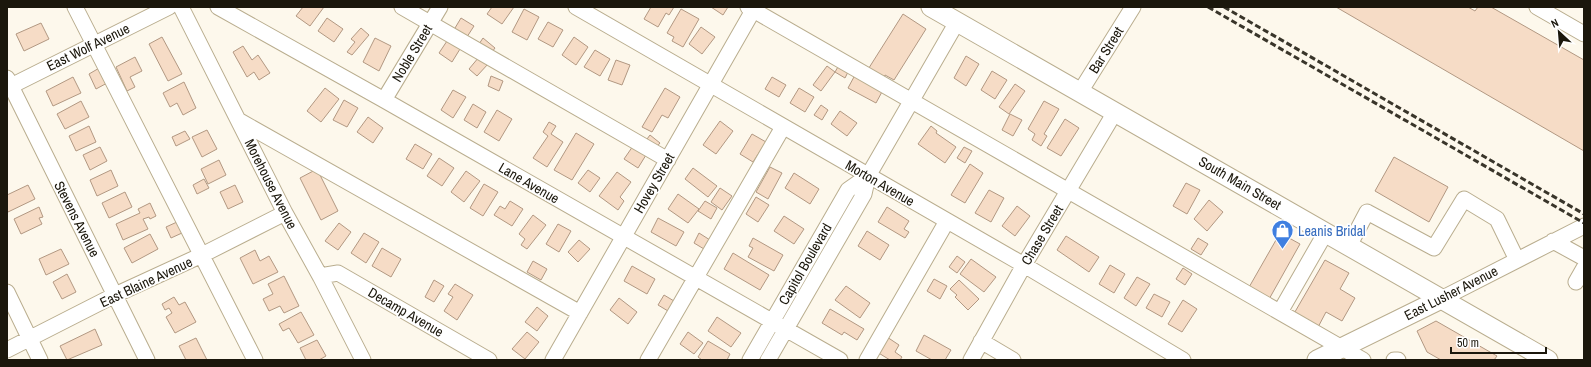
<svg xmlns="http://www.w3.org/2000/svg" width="1591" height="367" viewBox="0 0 1591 367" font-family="'Archivo Narrow',sans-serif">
	<rect width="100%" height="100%" fill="#fdf8ec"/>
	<path fill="#f6dcc6" stroke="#b29882" d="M303,7H324L310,26L296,16Z
		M492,7H514L502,24L487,14Z
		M651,7H674L669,15L666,13L658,27L644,19Z
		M711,7H728L723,15Z
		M1336,7H1468L1475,11L1478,7H1491L1584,60V151Z
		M524,9L539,17L527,40L512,32Z
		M681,9L699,19L683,47L672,41L674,37L667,33Z
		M903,14L926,29L894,80L885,75L882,80L867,71Z
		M327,18L343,29L334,42L318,31Z
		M461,18L474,26L465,40L452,33Z
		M548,22L563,30L553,47L538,39Z
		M41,23L49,39L24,51L16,34Z
		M701,27L715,37L702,54L689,44Z
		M361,28L369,35L352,55L347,52L355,42L351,39Z
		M162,37L182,74L168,81L149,44Z
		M574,37L588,47L576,65L562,55Z
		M375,38L391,46L379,71L363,62Z
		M483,38L495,48L489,56L477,47Z
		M447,41L460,49L452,62L439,53Z
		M243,46L252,60L258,55L270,73L259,80L254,72L247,77L233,52Z
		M595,50L610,59L600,76L584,67Z
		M966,56L979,64L966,86L954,78Z
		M135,57L142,71L130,77L135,87L127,91L116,67Z
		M479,57L488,64L477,76L469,69Z
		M616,60L630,65L622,85L608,80Z
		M839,65L849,70L845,78L835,72Z
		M827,66L835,72L821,91L813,85Z
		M101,67L109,82L96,89L89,74Z
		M992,71L1007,80L995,99L981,90Z
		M855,75L883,90L876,103L848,88Z
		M491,76L503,81L499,91L488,86Z
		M73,77L81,93L53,106L46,91Z
		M772,77L786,85L779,97L765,89Z
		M184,82L196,108L183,115L177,103L170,107L163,93Z
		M1015,84L1025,91L1009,114L999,107Z
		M325,88L339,99L321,122L307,111Z
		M665,88L680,97L668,118L662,115L652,132L642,127Z
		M799,88L814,97L805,112L790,103Z
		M453,90L466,97L453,118L441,110Z
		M344,100L358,108L347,127L333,120Z
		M81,101L89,117L65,129L57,114Z
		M1044,101L1059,109L1044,134L1047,136L1041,146L1032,140L1035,134L1028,129Z
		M473,104L486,112L477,128L464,120Z
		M821,105L828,110L822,120L814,115Z
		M497,110L512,119L499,141L484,132Z
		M840,111L857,123L847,136L831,124Z
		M1010,114L1022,120L1013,136L1002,130Z
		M368,117L383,128L373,143L357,132Z
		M1065,119L1079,128L1061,156L1047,148Z
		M720,121L733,131L716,154L703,145Z
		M549,122L556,126L551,134L563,142L547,167L533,158L548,136L543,132Z
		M89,126L96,142L76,151L69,136Z
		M931,126L937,131L936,133L956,147L945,163L918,144Z
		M207,130L217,149L202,157L192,137Z
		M185,131L190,139L176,146L172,137Z
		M576,133L594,144L572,180L554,170Z
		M752,134L766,142L753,162L740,154Z
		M650,135L660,143L653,151L644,143Z
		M415,144L432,154L423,169L406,159Z
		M633,146L646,155L638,168L624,159Z
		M100,147L107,161L90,170L83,155Z
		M964,147L972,151L965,163L957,158Z
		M1394,157L1448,187L1429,222L1375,191Z
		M439,158L454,168L442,186L427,176Z
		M219,160L226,175L208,184L201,169Z
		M970,164L983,173L965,203L951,195Z
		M770,167L782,173L768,199L756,192Z
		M693,168L717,186L708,197L685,179Z
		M317,169L338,211L321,220L300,178Z
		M111,170L118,186L97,196L90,180Z
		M588,170L600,178L590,192L578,183Z
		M466,171L480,181L464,202L451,192Z
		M617,172L631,182L620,197L624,201L618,210L599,196Z
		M794,173L819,189L810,204L785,188Z
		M204,179L209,188L197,194L193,185Z
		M1186,183L1200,190L1187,214L1173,206Z
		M484,184L498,192L483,216L470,208Z
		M28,185L35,199L8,212L7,209V195Z
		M235,185L243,202L228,209L220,192Z
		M720,188L732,196L722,210L711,202Z
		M989,190L1004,198L991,222L975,213Z
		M125,192L132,207L109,218L102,203Z
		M678,194L699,209L688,223L668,209Z
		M756,197L769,205L758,222L746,214Z
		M1209,200L1223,212L1207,231L1194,219Z
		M510,201L523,209L512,226L494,215L500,206L505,209Z
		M705,201L717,208L711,219L698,211Z
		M150,203L156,216L150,219L149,217L143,219L148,229L123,240L116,224L140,213L138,209Z
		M1017,206L1030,216L1015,236L1002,226Z
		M39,207L43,217L39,218L42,224L21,234L14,219Z
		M887,207L909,221L904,229L909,232L905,238L878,222Z
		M533,215L546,225L527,249L521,245L525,239L519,234Z
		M784,216L804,229L794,244L774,231Z
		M658,218L684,232L676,246L651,232Z
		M177,222L182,233L171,238L166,227Z
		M339,223L351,232L338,250L325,241Z
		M558,224L571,231L559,252L546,244Z
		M867,231L889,245L880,260L858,246Z
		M364,233L379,242L366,263L351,253Z
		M699,233L710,240L704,249L694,243Z
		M1280,233L1300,244L1268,301L1248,289Z
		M150,234L158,249L132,263L124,248Z
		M1066,236L1099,257L1089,272L1057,250Z
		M753,238L783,255L774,271L748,257L753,248L749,246Z
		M1198,238L1208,244L1201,255L1191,249Z
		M579,240L590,249L578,262L568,252Z
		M382,248L401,259L391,277L372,266Z
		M61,249L69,264L46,275L39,259Z
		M255,250L260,261L269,256L278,272L253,284L240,258Z
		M733,253L769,275L760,290L724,269Z
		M957,256L965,262L957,273L949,267Z
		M971,259L996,277L984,292L960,274Z
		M1325,260L1349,273L1340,289L1355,298L1342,321L1326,312L1316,331L1292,317Z
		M533,261L547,269L541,280L527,272Z
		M1110,265L1125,274L1114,293L1099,284Z
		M632,266L655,279L647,294L624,281Z
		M1183,268L1192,274L1185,285L1176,279Z
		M67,274L76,292L62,299L53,282Z
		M284,276L299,306L284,313L280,306L269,311L263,299L273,294L268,284Z
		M1137,277L1150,284L1136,306L1124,298Z
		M934,279L947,286L940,299L927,291Z
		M434,280L444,286L434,302L425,297Z
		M959,280L979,299L968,310L955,297L957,295L950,289Z
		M455,284L473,295L457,320L444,311L453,297L448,294Z
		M846,286L870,303L860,318L835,300Z
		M1154,294L1170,302L1162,317L1146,308Z
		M664,295L674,301L668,311L658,305Z
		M174,297L179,305L185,302L196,322L175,333L166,317L172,313L169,308L165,310L162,304Z
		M619,298L637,312L628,324L610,310Z
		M1183,300L1197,309L1182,332L1168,324Z
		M537,307L548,316L537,331L525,322Z
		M830,309L864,329L857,340L844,332L842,335L822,323Z
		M301,312L314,335L298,343L289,328L283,331L279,324Z
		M717,317L741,333L731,347L708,331Z
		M1436,321L1497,356L1494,360H1441L1427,352L1417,331Z
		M95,329L102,345L67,360L60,346Z
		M527,332L539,342L525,359L512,349Z
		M688,332L703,343L694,354L680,344Z
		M924,335L951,350L945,360H932L916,351Z
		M887,337L899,345L895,352L902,357L900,360H890L877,352Z
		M196,338L207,360H186L179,346Z
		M317,340L326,356L319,360H306L300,348Z
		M708,341L730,354L727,360H702L698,357Z"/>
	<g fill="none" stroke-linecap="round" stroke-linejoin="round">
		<defs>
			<path id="minor" d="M75,7L255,360
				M181,7L285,213L320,276L363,360
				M218,7L384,100L840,360
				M402,7L668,160
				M576,7L1024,265L1183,360
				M748,7L1363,360
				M1537,7L1584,34
				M7,78L147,360
				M7,88L169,7
				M1080,92L1133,7
				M384,100L440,7
				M238,120L580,313
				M1553,241L1584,258
				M1349,246L1367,212L1434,248L1464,199L1497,219L1517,260
				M320,276L338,273L489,360
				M1576,282L1584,268
				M7,292L40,360
				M1441,299L1584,226
				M1280,312L1326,232
				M981,341L1013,360
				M7,350L115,295L202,255L285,213
				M553,360L755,7
				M648,360L783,127
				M750,360L848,190L868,176
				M768,360L864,194L868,176L957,22
				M867,360L947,221
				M971,360L1024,265L1115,112
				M1394,360H1398"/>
			<path id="major" d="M931,7L1548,360
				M1317,360L1441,299"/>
		</defs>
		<use href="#minor" stroke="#b9ad8e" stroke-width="17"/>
		<use href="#major" stroke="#b9ad8e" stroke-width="21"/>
		<use href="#minor" stroke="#fff" stroke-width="15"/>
		<use href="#major" stroke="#fff" stroke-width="19"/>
		<path stroke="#39352a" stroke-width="3" stroke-dasharray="6 3" stroke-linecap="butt" d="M1208,7L1584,223
			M1224,7L1584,214"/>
	</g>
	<defs>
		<symbol id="shop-pin" viewBox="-11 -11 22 30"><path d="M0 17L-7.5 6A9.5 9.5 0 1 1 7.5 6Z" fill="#3f7fe0" stroke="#fff"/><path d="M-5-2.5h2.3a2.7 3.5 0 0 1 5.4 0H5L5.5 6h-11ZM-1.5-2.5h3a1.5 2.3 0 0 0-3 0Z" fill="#fff"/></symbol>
	</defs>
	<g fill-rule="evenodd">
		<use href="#shop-pin" x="1270" y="218" width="25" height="34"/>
	</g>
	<g text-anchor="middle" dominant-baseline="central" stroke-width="3.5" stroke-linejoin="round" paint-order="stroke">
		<g font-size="14" fill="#1b170c" stroke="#fff">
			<text transform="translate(88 47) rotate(-26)">East Wolf Avenue</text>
			<text transform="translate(1106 50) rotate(-58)">Bar Street</text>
			<text transform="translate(412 53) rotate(-59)">Noble Street</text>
			<text transform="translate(529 183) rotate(30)">Lane Avenue</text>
			<text transform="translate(654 183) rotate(-60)">Hovey Street</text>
			<text transform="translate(880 183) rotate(30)">Morton Avenue</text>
			<text transform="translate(1240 183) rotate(30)">South Main Street</text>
			<text transform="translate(271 184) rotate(63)">Morehouse Avenue</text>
			<text transform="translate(77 219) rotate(63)">Stevens Avenue</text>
			<text transform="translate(1042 235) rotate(-59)">Chase Street</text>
			<text transform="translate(805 264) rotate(-60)">Capitol Boulevard</text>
			<text transform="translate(146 282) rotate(-25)">East Blaine Avenue</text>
			<text transform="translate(1451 293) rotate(-27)">East Lusher Avenue</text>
			<text transform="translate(406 312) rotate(30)">Decamp Avenue</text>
		</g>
		<g font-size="14" fill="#366cbe" stroke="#fff" text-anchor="start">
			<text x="1298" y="231">Leanis Bridal</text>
		</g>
	</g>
	<rect width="1591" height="367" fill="none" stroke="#1b170c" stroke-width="16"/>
	<g transform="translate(1559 32) rotate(334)" stroke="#ffffff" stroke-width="3" paint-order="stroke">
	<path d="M0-3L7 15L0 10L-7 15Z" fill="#1b170c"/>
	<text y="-6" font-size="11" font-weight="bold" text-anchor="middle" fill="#1b170c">N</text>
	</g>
	<path d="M1451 347v6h95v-6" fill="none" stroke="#1b170c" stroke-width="2"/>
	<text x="1457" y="347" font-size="12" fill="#1b170c" stroke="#ffffff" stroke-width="3" paint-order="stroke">50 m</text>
</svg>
